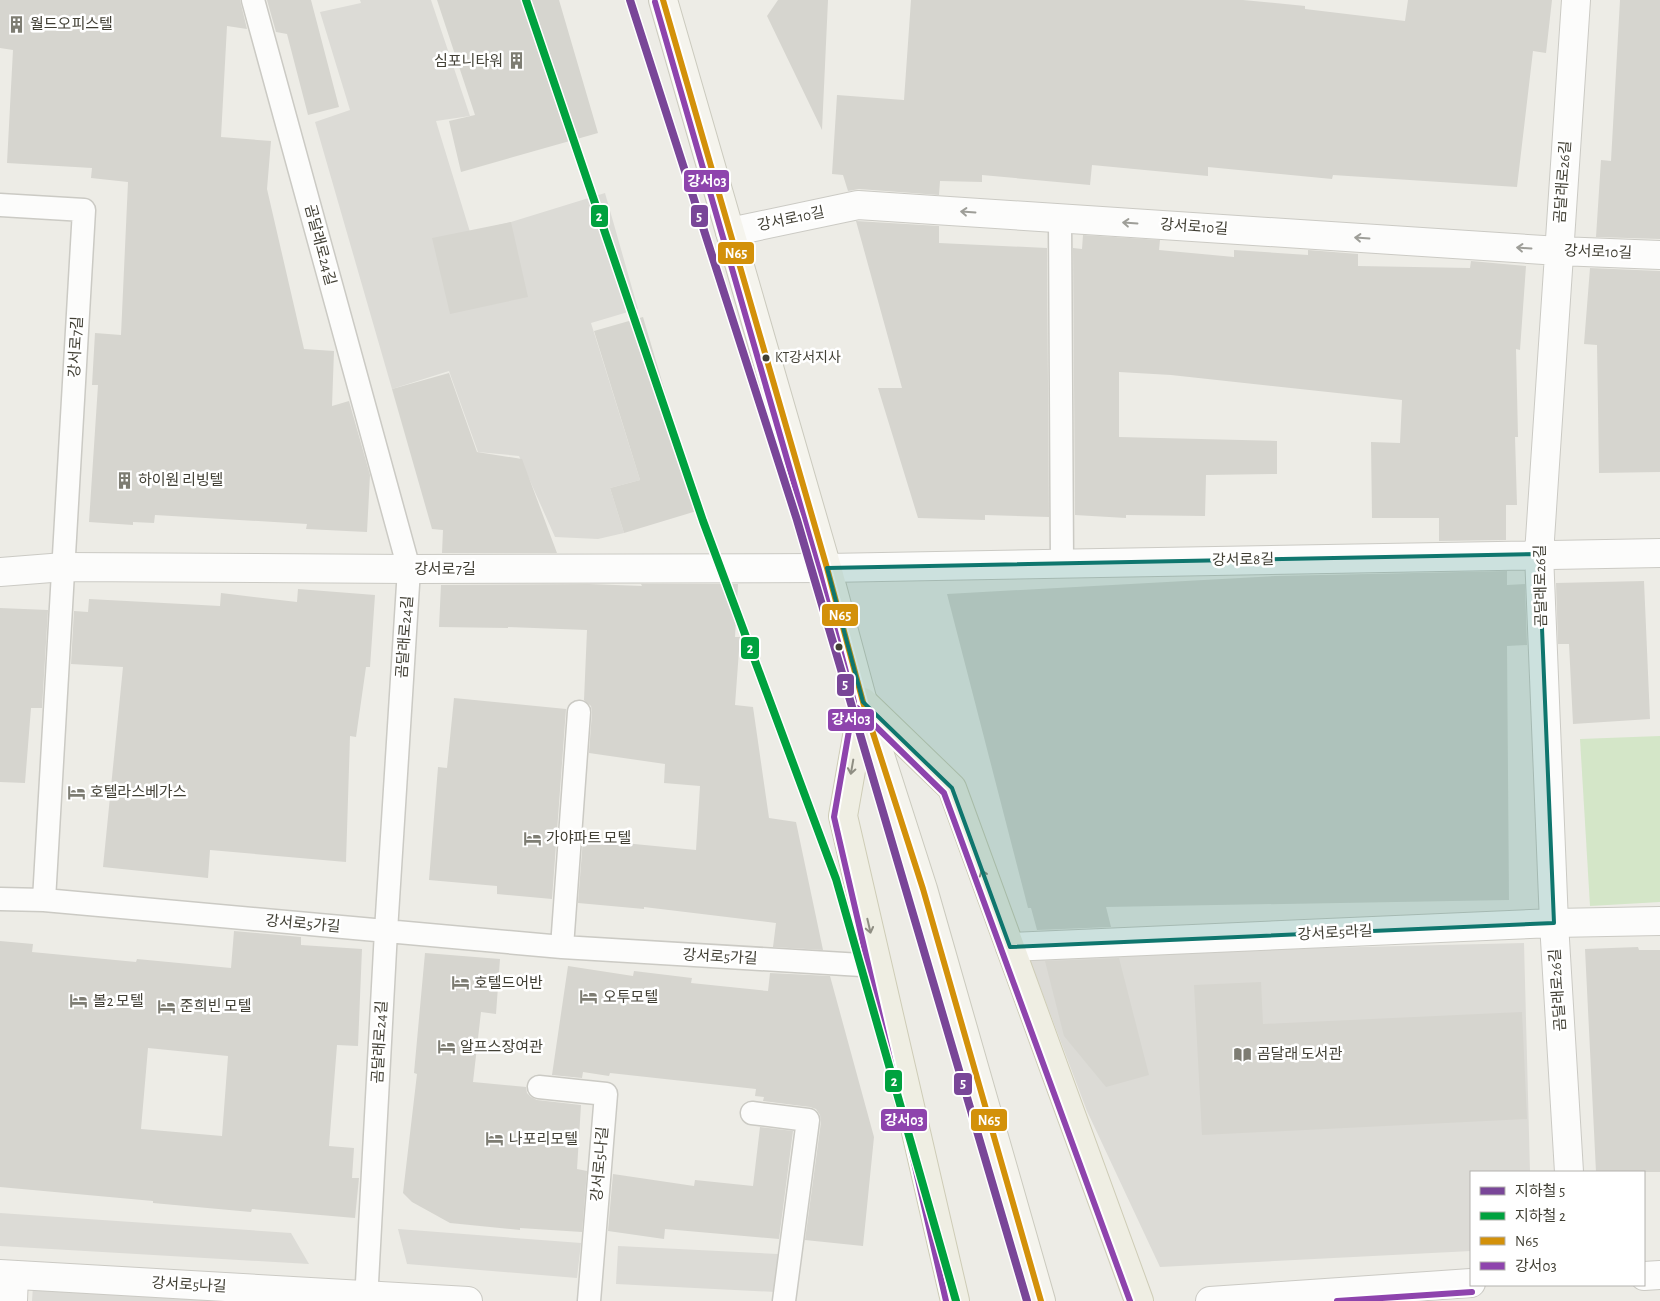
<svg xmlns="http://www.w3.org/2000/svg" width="1660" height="1301" viewBox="0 0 1660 1301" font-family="'Alegreya Sans','Noto Sans KR',sans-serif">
	<rect width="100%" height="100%" fill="#edece6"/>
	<path fill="#d4e6c8" d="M1660,736V902L1590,906L1580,739Z"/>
	<path fill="#dcdbd6" d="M360,0H431L470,116L436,121L470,232L511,222L605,193L638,309L591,323L640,480L610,488L624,533L598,539L555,537L519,456L478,452L449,371L392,389L315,122L350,110L320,12L361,3Z
		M1524,943L1530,1172H1471V1251L1160,1267L1087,1111L1028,955Z
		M0,1213L291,1233L309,1264L0,1246Z
		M398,1229L581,1243L577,1278L407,1264Z
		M618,1246L778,1254L776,1292L616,1284Z
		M33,1286L254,1301H32Z"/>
	<path fill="#d6d5cf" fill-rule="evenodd" d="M0,0H240L247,29L227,26L221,137L271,141L267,189L304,349L334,351L332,406L349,401L370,475L367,532L306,529L307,524L155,515L154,523L133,522V525L89,522L98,385H92L95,333L121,335L128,182L91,178L92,168L7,163L13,50L0,48Z
		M267,0H311L339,107L308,115L287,34L276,32Z
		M437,0H559L598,133L461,172L449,121L475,115Z
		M778,0H828L822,130L767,16Z
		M911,0H1243L1305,6V9L1405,21L1408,0H1552L1546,53L1533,51L1517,187L1333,175L1332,179L1208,167V176L1092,165L1090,185L982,175V182L940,181L939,195L859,189L848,191L843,175L832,174L837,95L904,100Z
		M1620,0H1660V239L1596,237L1601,160L1611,161Z
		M856,221L939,226V243L1047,248L1049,517L985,515V520L918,518L878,388H902Z
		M511,222L528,297L450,314L432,238Z
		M1083,235L1160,240L1159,250L1234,257V250L1308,255V250L1358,254V266L1470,268L1471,261L1526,266L1520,350L1516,349L1518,437H1515L1517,505H1506V540L1439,541V518H1372L1371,442L1400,443L1402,400L1171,375L1119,372V437L1277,441V474L1206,475L1205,516L1126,515V518L1075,515L1073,248L1082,249Z
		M1590,268L1660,271V472L1599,473L1597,345L1584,344Z
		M643,317L700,510L624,533L610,488L640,480L594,331Z
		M449,373L477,452L522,459L557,553H442L443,530L432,529L392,389Z
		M1507,571V585L1525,584L1527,645L1507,646L1509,900L1106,907L1111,927L1037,930L1031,908H1028L947,594L1275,576Z
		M1644,581L1650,719L1573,724L1569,644H1558L1556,583Z
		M589,584L642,586L641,584H738L735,637H740L735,705L753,707L769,818L796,822L823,950L773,947L776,923L644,907V909L578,903L583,839L696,850L700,786L664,783L665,764L589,753L592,712L591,706L584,700L587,630L508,627V628L439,627L441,585Z
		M298,589L375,595L370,667H366L356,737L350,736L346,862L210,850L208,878L103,867L123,667L71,664L74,611L88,612L89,599L220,606L221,593L297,602Z
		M0,608L48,610L42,708H31L25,783L0,782Z
		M454,698L566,709L552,899L497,894V886L429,880L438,767L447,768Z
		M234,931L301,937V945L362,949L358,1046L337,1045L329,1146L354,1148L352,1178H359L355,1218L252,1209L251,1212L153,1203V1201L0,1187V941L33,944L32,952L136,962L137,959L231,968ZM148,1048L228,1056L222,1136L141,1129Z
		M1638,947L1639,950H1660V1172H1596L1585,949Z
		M425,953L500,959L496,1014L481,1012L473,1082L526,1087L527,1093L531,1097L537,1100L581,1105L577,1169L587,1171L582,1232L520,1228V1230L450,1223L412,1202L403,1193L417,1074L414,1073Z
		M1119,958L1149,1075L1106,1087L1064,1036L1045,961Z
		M568,966L633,976L634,971L692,978L691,983L768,991L770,973L830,976L874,1137L863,1246L805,1240L821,1122L820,1115L816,1109L810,1107L763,1101L764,1097L755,1096L756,1089L610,1073L609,1076L583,1072L582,1078L552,1075Z
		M1261,982L1263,1024L1522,1012L1527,1119L1202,1135L1194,985Z
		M760,1127L793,1131L779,1239L665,1229L664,1239L608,1231L613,1174L694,1186L695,1180L753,1186Z"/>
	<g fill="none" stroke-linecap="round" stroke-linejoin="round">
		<defs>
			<path id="service" d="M253,0L409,569L386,931L366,1301
				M0,205L84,210L44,900
				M1060,219L1062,563
				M0,899L44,900L562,947L878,966
				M562,947L579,712
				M539,1087L606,1094L589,1301
				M752,1113L808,1120L784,1301"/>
			<path id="minor" d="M730,232L858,205L1559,251L1660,255
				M0,572L64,567L409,569L827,568L1660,553
				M1010,947L1554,923L1660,921
				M1569,1172L1554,923L1539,554L1576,0
				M13,1301L14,1275"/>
			<path id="tertiary" d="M0,1274L468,1301
				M1644,1276L1660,1275
				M1210,1301L1471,1283"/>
			<path id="secondary" d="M663,0L827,568L863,702L923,889L1041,1301"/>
			<path id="primary" d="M863,702L952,788L1139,1301
				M863,702L843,816L955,1301"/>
		</defs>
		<use href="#service" stroke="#cbcac4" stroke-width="25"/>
		<use href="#minor" stroke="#cbcac4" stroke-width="30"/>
		<use href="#tertiary" stroke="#cbcac4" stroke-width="30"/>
		<use href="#secondary" stroke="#cbcabe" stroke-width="30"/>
		<use href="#primary" stroke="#ceccb6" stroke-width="30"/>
		<use href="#service" stroke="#fcfcfb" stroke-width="22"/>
		<use href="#minor" stroke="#fcfcfb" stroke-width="28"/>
		<use href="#tertiary" stroke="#fcfcfb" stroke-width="28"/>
		<use href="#secondary" stroke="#f5f4ed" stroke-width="28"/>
		<use href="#primary" stroke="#efeee3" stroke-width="28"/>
		<defs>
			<path id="bus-1" d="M663,0L827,568L863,702L923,889L1041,1301"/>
			<path id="bus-2" d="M655,2L819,570L854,702L834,817L946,1301
				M857,708L944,793L1130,1301
				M1337,1301L1472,1292"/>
		</defs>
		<use href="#bus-1" stroke="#fff" stroke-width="10"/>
		<use href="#bus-2" stroke="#fff" stroke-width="10"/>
		<use href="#bus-1" stroke="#d3910a" stroke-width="6"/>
		<use href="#bus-2" stroke="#8e44ad" stroke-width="6"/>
		<defs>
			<path id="metro-1" d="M630,0L797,520L1027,1301"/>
			<path id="metro-2" d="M526,0L703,521L836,879L956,1301"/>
		</defs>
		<use href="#metro-1" stroke="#fff" stroke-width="11"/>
		<use href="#metro-2" stroke="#fff" stroke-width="11"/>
		<use href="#metro-1" stroke="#794698" stroke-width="8"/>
		<use href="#metro-2" stroke="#00a23f" stroke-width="8"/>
	</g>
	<defs><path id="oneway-shaft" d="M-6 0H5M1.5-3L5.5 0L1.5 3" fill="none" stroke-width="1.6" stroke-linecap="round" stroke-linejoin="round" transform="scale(1.25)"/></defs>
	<g stroke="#9e9e98">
		<use href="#oneway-shaft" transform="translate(968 212) rotate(-176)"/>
		<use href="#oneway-shaft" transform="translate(1130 223) rotate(-176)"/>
		<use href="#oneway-shaft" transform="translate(1362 238) rotate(-176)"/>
		<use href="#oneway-shaft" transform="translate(1524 248) rotate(-176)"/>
	</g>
	<g stroke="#8f8e83">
		<use href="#oneway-shaft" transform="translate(852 767) rotate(100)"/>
		<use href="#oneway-shaft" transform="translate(984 877) rotate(-110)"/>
		<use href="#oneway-shaft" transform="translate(869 926) rotate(77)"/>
	</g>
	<path fill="#0f766e" fill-opacity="0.2" stroke="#0f766e" stroke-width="4" stroke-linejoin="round" d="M1539,554L1554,923L1010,947L952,788L863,702L827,568Z"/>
	<defs>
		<symbol id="building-bare" viewBox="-9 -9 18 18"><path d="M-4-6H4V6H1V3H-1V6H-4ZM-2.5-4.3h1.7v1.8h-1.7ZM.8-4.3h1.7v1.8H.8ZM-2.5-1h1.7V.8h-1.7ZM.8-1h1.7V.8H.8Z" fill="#7d7c72" stroke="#fff" stroke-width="2.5" paint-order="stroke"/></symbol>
		<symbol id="hotel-bare" viewBox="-9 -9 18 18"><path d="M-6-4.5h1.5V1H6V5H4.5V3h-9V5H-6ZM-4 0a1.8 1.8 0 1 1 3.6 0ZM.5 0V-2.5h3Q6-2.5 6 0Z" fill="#7d7c72" stroke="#fff" stroke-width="2.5" paint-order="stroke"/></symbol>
		<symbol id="library-bare" viewBox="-9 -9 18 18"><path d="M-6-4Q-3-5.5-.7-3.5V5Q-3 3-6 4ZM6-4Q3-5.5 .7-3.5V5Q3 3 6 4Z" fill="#7d7c72" stroke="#fff" stroke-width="2.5" paint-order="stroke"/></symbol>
	</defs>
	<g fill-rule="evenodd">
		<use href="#building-bare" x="4" y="12" width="25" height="25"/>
		<use href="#building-bare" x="504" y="48" width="25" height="25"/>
		<use href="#building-bare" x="112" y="468" width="25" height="25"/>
		<use href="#hotel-bare" x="64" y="780" width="25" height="25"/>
		<use href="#hotel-bare" x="520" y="826" width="25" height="25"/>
		<use href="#hotel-bare" x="448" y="970" width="25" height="25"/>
		<use href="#hotel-bare" x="576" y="984" width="25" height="25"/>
		<use href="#hotel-bare" x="66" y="988" width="25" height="25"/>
		<use href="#hotel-bare" x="154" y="994" width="25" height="25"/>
		<use href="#hotel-bare" x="434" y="1034" width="25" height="25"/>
		<use href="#library-bare" x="1230" y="1042" width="25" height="25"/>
		<use href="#hotel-bare" x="482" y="1126" width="25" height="25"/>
	</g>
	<g fill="#413f34" stroke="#fff" stroke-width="2">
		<circle cx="766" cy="358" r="4.5"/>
		<circle cx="839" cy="647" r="4.5"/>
	</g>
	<g text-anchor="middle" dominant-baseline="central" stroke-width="5" stroke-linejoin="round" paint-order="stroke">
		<g font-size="14" fill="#413f34" stroke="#fff" text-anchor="start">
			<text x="775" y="358">KT강서지사</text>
		</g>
		<g font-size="15" fill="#413f34" stroke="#fff" text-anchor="start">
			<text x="30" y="24">월드오피스텔</text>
			<text x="503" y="61" text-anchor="end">심포니타워</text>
			<text x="138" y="480">하이원 리빙텔</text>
			<text x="90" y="792">호텔라스베가스</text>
			<text x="546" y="838">가야파트 모텔</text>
			<text x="474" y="983">호텔드어반</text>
			<text x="603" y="997">오투모텔</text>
			<text x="93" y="1001">볼2 모텔</text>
			<text x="180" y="1006">준희빈 모텔</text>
			<text x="460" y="1047">알프스장여관</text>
			<text x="1257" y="1054">곰달래 도서관</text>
			<text x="509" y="1139">나포리모텔</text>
		</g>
		<g font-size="15" fill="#413f34" stroke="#fff">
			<text transform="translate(1563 182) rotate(-86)">곰달래로26길</text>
			<text transform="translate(791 219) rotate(-12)">강서로10길</text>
			<text transform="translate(1194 227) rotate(4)">강서로10길</text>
			<text transform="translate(320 245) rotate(75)">곰달래로24길</text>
			<text transform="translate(1598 252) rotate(2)">강서로10길</text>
			<text transform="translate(76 347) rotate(-87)">강서로7길</text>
			<text transform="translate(1243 560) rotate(-1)">강서로8길</text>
			<text x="445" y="569">강서로7길</text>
			<text transform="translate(1541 586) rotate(-91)">곰달래로26길</text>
			<text transform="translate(405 637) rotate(-86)">곰달래로24길</text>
			<text transform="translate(303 924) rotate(5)">강서로5가길</text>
			<text transform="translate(1335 933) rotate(-3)">강서로5라길</text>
			<text transform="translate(720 957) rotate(3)">강서로5가길</text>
			<text transform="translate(1558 990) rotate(-94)">곰달래로26길</text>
			<text transform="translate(380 1042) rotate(-87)">곰달래로24길</text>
			<text transform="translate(600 1164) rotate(-85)">강서로5나길</text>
			<text transform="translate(189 1285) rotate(3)">강서로5나길</text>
		</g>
	</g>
	<g stroke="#fff" stroke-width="2">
		<rect x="683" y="169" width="47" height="24" rx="5" fill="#8e44ad"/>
		<rect x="690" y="204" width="19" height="24" rx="5" fill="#794698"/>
		<rect x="590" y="204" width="19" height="24" rx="5" fill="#00a23f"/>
		<rect x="717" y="241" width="38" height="24" rx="5" fill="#d3910a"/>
		<rect x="821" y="603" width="38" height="24" rx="5" fill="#d3910a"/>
		<rect x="740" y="636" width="20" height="24" rx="5" fill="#00a23f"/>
		<rect x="836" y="673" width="19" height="24" rx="5" fill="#794698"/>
		<rect x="827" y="708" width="48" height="24" rx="5" fill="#8e44ad"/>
		<rect x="884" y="1069" width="19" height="24" rx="5" fill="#00a23f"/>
		<rect x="953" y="1072" width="20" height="24" rx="5" fill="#794698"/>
		<rect x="880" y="1108" width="48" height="24" rx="5" fill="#8e44ad"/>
		<rect x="970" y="1108" width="38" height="24" rx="5" fill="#d3910a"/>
	</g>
	<g font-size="14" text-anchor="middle" font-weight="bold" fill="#fff">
		<text x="707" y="186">강서03</text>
		<text x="699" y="221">5</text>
		<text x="599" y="221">2</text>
		<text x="736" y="258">N65</text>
		<text x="840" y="620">N65</text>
		<text x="750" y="653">2</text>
		<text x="845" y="689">5</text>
		<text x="851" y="724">강서03</text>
		<text x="894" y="1086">2</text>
		<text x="963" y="1088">5</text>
		<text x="904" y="1125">강서03</text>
		<text x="989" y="1125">N65</text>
	</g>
	<rect x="1470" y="1171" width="175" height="115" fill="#ffffff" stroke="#b3b2ae"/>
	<rect x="1480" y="1187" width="25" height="8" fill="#794698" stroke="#b3b2ae"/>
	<text x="1515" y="1196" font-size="15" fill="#413f34">지하철 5</text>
	<rect x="1480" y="1212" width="25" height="8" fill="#00a23f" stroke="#b3b2ae"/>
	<text x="1515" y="1221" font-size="15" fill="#413f34">지하철 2</text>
	<rect x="1480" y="1237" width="25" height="8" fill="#d3910a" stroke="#b3b2ae"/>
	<text x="1515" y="1246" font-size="15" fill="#413f34">N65</text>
	<rect x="1480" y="1262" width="25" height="8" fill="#8e44ad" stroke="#b3b2ae"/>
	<text x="1515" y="1271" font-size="15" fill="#413f34">강서03</text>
</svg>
